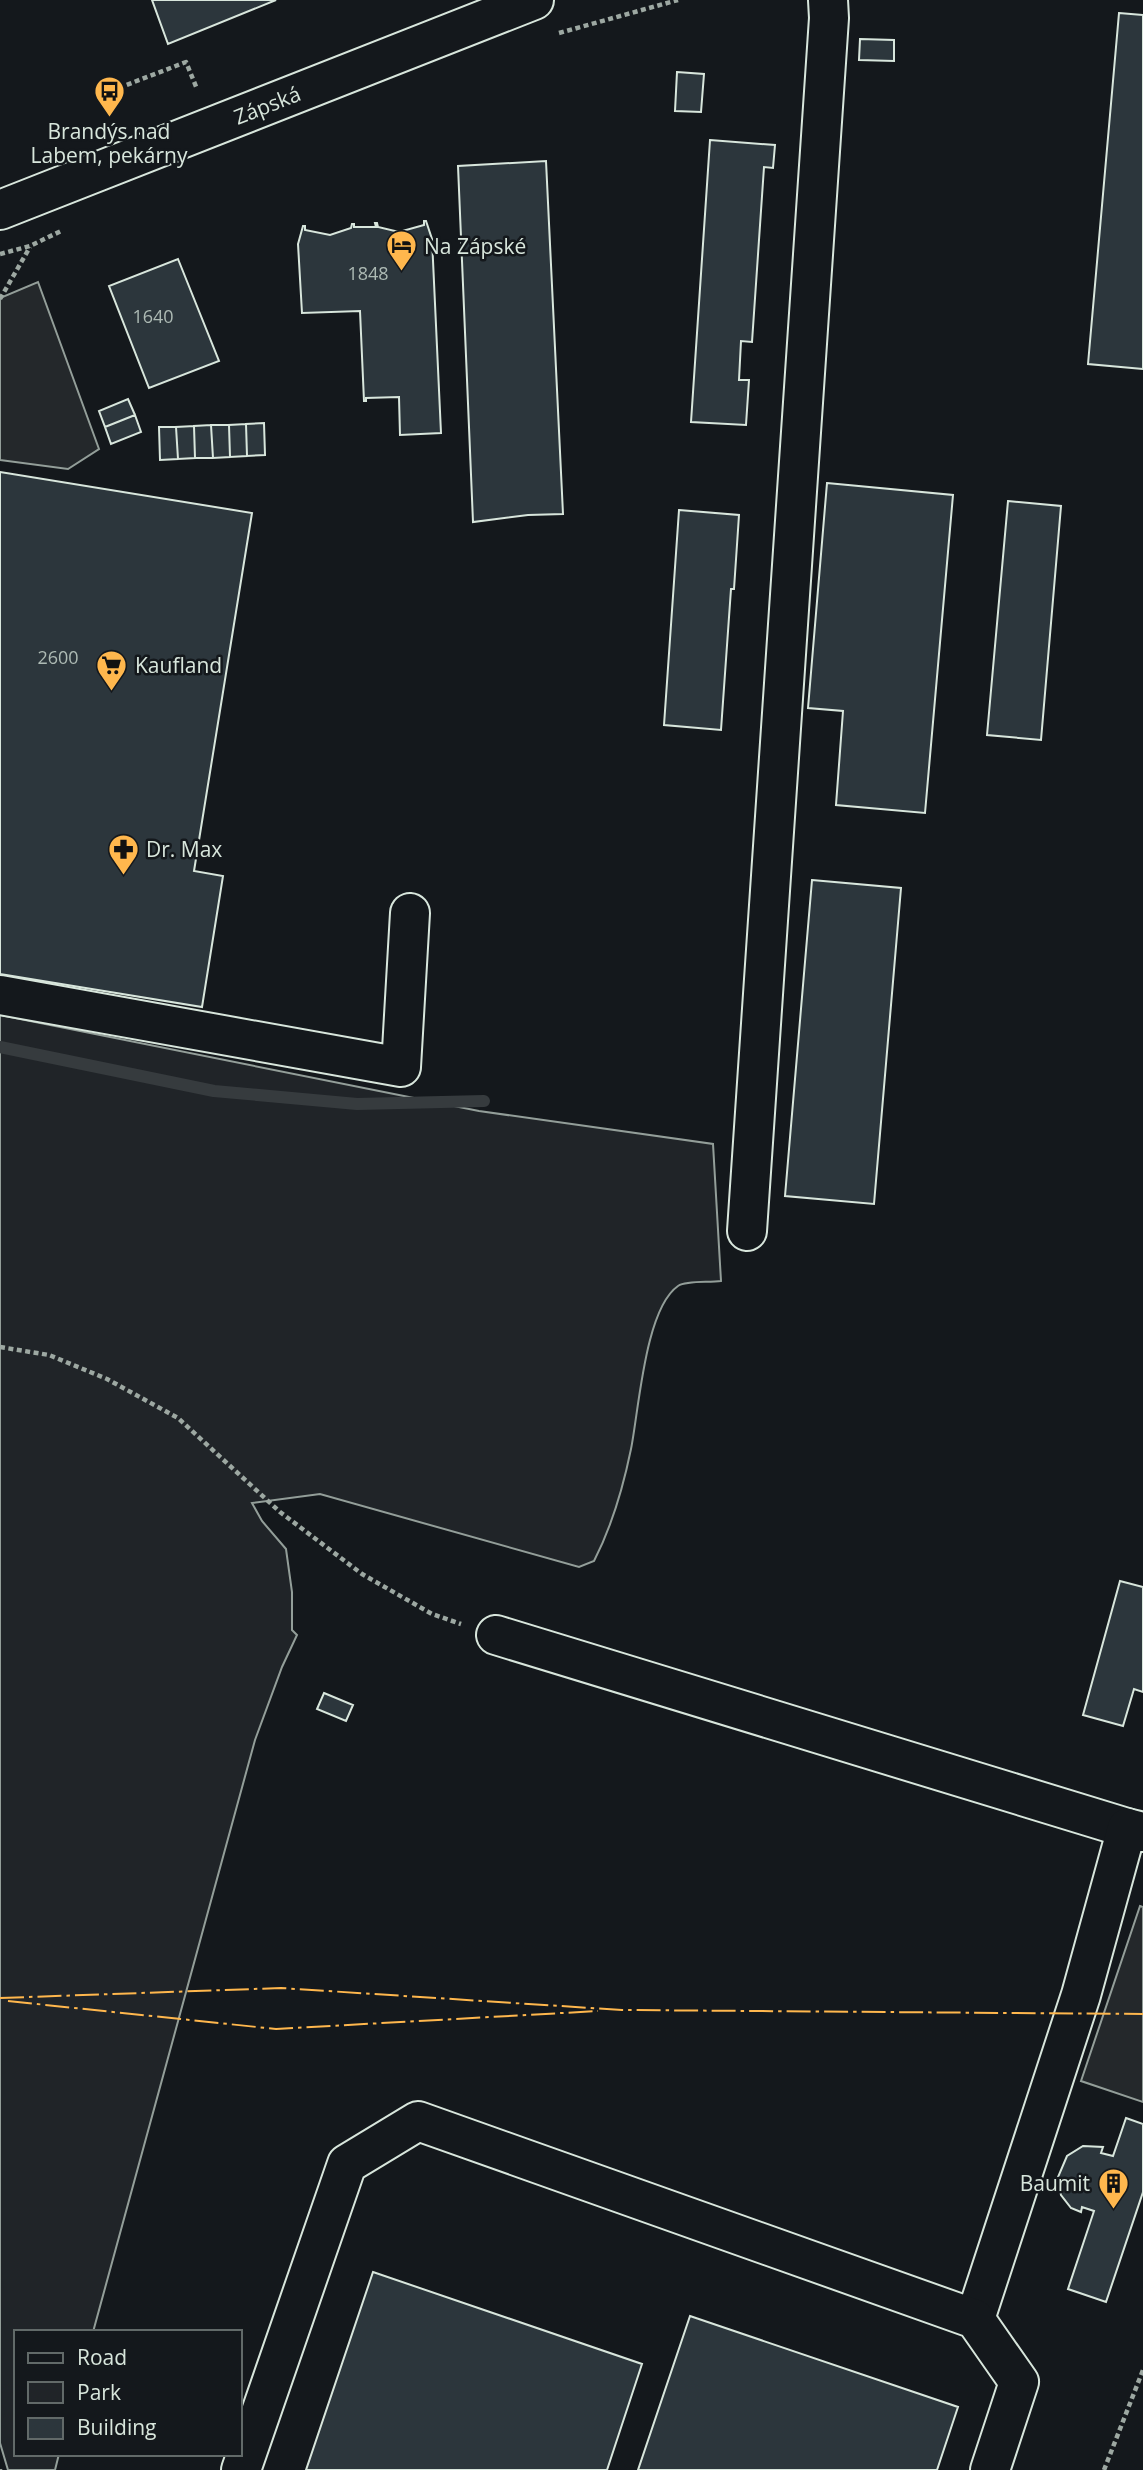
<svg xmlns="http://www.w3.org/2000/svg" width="1143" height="2470" viewBox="0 0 1143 2470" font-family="'Open Sans',sans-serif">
	<rect width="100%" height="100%" fill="#14181c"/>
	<path fill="#202428" stroke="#939e99" stroke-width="2" d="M0,1015L479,1111L713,1144L721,1281C709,1283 688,1280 678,1286C645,1309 639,1409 631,1449C623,1488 612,1526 594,1561L579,1567L320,1494L252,1503L262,1521L286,1549L292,1592V1630L297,1635L282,1667L255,1740L93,2332H16V2454H59L55,2470H8L0,2443Z"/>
	<path fill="#24282b" stroke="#939e99" stroke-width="2" d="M38,282L99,449L68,469L0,460V298Z
		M1140,1906L1143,1907V2102L1081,2081Z"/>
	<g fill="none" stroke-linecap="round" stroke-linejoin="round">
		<path stroke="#363b3e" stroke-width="12" d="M0,1047L214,1091L357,1104L484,1101"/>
	</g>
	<path fill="#2c363c" stroke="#d8e6dc" stroke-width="2" d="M152,0H276L168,44Z
		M1119,13L1143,15V369L1088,364Z
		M860,39L894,40V61L859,60Z
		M677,72L704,74L701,112L675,111Z
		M710,140L775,145L773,168L764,167L752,342L741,341L739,380H749L746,425L691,422Z
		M546,161L563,514L528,515L473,522L458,166Z
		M424,221H426L432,239L441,433L400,435L399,397L366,398V401H364L360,311L302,313L298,244L303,226H305V230L330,235L351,228L352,224H354V227H376L375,223H377L378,227L399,232L424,225Z
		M178,259L219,361L149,388L109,286Z
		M128,399L135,415L105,427L99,411Z
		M135,415L141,432L111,444L105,427Z
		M264,423L265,455L247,456L246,424Z
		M246,424L247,456L230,457L229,425Z
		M211,425L213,458H195L194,426Z
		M211,425H229L230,457L213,458Z
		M194,426L195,458L178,459L176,427Z
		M159,427H176L178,459L160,460Z
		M0,472L252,513L194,871L223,876L202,1007L0,974Z
		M827,483L953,495L925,813L836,805L843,711L808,708Z
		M1008,501L1061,506L1041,740L987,735Z
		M679,510L739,515L734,589H731L721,730L664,725Z
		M812,880L901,888L874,1204L785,1196Z
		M1120,1581L1143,1587V1692L1134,1689L1123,1726L1083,1715Z
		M324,1693L353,1705L346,1721L317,1709Z
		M1126,2118L1143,2124V2192L1106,2302L1068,2289L1094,2211L1082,2207L1081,2212L1071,2208L1061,2195L1058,2177L1067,2156L1083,2146L1103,2147L1101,2153L1113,2156Z
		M373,2272L642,2364L607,2470H306Z
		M690,2316L958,2407L937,2470H638Z"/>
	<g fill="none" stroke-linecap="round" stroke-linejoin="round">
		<defs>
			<g id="minor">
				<path id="s1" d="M0,210L534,0"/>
				<path d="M0,995L401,1067L410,913"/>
				<path d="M747,1231L829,18L828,0"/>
				<path d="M496,1635L1127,1828"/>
				<path d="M975,2319L1081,1995L1127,1828L1143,1832"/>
				<path d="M241,2470L347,2164L418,2121L975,2319L1019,2382L990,2470"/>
			</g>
		</defs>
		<use href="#minor" stroke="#d8e6dc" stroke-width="42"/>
		<path stroke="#9da8a2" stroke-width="4.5" stroke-dasharray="5 3.5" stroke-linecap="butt" d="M559,33L678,0
			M103,94L186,62L197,89
			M0,254L30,246L61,231
			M0,299L30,247
			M0,1347L49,1355L107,1379L178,1418L280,1512L362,1574L432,1614L461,1624
			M0,2469V2470
			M1104,2470L1143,2370"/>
		<use href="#minor" stroke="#14181c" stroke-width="38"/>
		<path stroke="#ffb74d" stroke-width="2" stroke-dasharray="24 5 3.5 5" stroke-linecap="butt" d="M0,1998L281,1988L622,2010L1143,2014
			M8,2001L276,2029L598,2011"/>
	</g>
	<defs>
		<symbol id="bus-pin" viewBox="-11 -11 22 30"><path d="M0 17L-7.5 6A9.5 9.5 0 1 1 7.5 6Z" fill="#ffb74d" stroke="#14181c"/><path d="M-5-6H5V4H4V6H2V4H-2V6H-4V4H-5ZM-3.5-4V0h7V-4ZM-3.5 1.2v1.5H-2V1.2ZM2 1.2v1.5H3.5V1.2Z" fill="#111"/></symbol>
		<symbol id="hotel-pin" viewBox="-11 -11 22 30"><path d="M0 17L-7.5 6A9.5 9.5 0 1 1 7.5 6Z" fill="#ffb74d" stroke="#14181c"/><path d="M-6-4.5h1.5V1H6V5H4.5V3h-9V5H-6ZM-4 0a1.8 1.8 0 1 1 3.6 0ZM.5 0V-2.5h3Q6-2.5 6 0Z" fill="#111"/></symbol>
		<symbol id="supermarket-pin" viewBox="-11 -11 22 30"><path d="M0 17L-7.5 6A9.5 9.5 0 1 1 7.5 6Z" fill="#ffb74d" stroke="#14181c"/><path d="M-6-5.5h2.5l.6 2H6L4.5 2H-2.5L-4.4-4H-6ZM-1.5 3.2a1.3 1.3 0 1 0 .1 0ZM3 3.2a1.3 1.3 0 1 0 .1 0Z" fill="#111"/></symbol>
		<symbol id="pharmacy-pin" viewBox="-11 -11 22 30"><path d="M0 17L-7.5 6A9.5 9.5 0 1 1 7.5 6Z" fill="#ffb74d" stroke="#14181c"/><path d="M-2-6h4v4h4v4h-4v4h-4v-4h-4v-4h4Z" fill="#111"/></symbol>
		<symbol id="building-pin" viewBox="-11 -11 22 30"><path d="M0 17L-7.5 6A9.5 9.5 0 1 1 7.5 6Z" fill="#ffb74d" stroke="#14181c"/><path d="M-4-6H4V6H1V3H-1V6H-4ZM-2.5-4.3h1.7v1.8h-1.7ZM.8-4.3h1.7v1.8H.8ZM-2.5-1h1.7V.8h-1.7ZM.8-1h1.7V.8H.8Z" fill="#111"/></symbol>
	</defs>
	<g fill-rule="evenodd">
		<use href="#bus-pin" x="92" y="74" width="35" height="47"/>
		<use href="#hotel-pin" x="384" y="228" width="35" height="47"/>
		<use href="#supermarket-pin" x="94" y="648" width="35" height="47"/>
		<use href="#pharmacy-pin" x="106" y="832" width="35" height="47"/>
		<use href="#building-pin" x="1096" y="2166" width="35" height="47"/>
	</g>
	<g text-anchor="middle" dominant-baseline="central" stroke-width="5" stroke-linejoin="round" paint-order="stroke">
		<g font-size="18" fill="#adbab4">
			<text x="368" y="273">1848</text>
			<text x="153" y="316">1640</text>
			<text x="58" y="657">2600</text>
		</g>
		<g font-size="21" fill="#d8e6dc" stroke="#14181c">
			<text stroke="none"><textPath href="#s1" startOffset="287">Zápská</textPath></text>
		</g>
		<g font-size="21" fill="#d8e6dc" stroke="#14181c" text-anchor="start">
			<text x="109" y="131" text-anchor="middle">Brandýs nad<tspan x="109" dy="24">Labem, pekárny</tspan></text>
			<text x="424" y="246">Na Zápské</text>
			<text x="135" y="665">Kaufland</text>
			<text x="146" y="849">Dr. Max</text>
			<text x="1090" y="2183" text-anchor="end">Baumit</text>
		</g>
	</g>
	<rect x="14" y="2330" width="228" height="126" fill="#14181c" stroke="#626a69" stroke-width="2"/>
	<rect x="28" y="2353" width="35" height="10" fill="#14181c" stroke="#626a69" stroke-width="2"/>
	<text x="77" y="2365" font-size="21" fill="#d8e6dc">Road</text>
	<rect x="28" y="2382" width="35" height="21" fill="#202428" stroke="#626a69" stroke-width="2"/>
	<text x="77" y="2400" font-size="21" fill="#d8e6dc">Park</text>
	<rect x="28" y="2418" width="35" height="21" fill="#2c363c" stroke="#626a69" stroke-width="2"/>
	<text x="77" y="2435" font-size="21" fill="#d8e6dc">Building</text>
</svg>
